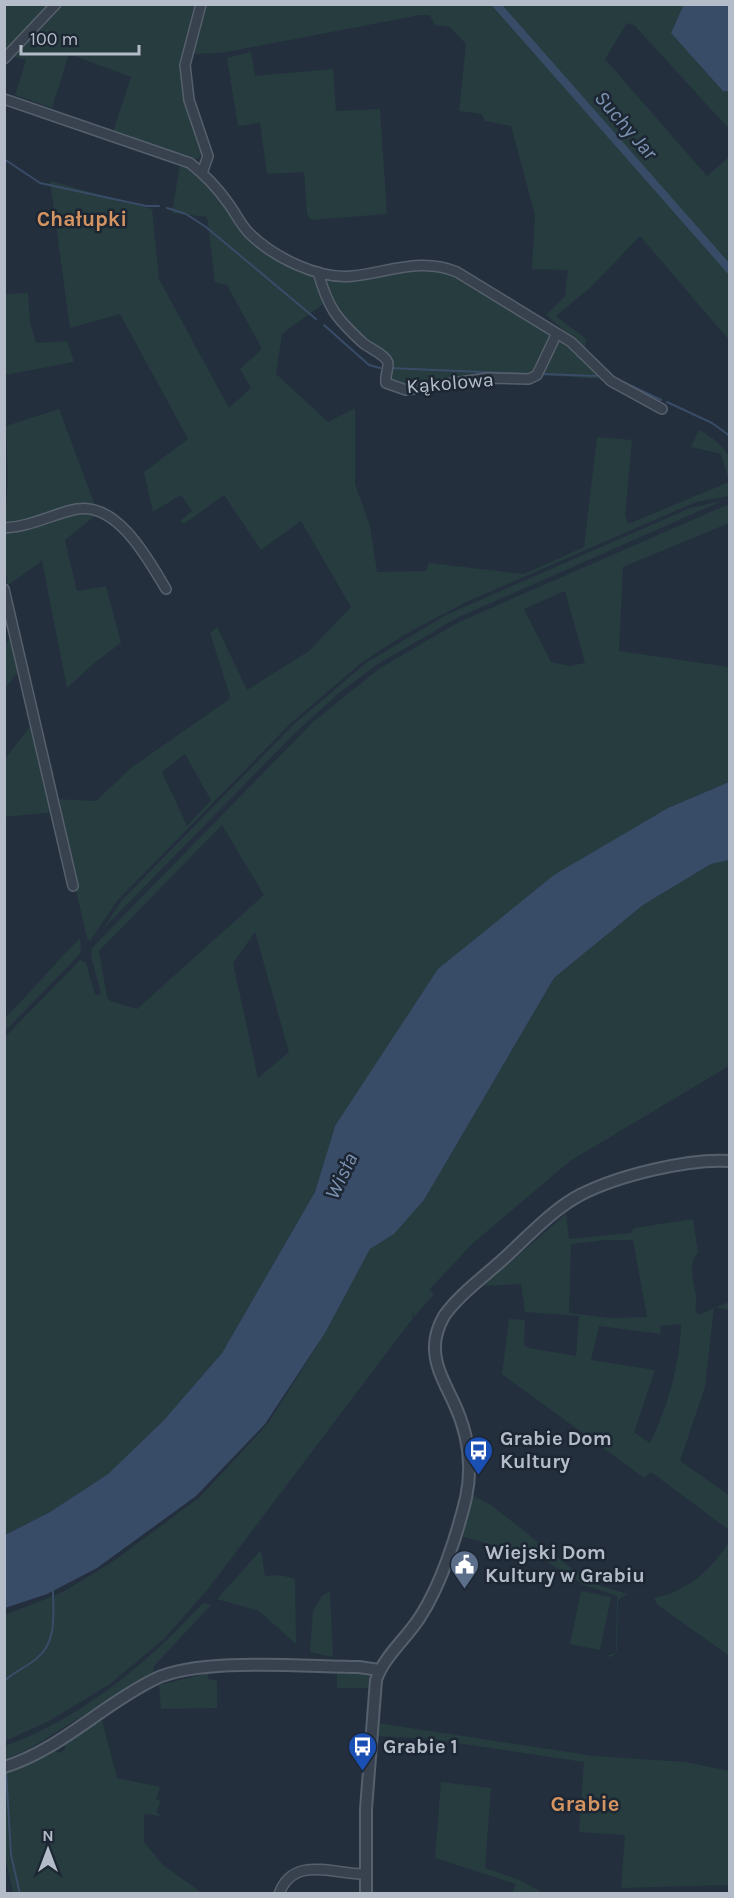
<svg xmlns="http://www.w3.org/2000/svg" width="734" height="1898" viewBox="0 0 734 1898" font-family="Karla,sans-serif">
	<rect width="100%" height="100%" fill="#242f3e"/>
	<path fill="#263c3f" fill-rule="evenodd" d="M5,5H53L5,56Z
		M61,5H198L181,69L186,108L205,153L197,159L113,132L131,77L69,54L52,108L15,95L26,60L9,56Z
		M204,5H684L671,33L723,90L729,91V129L635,26L627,23L605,59L707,176L729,157V340L640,236L592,286L556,316L586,339L585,348L546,315L565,296L568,270L532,269L535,215L511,126L485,121L482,114L459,111L466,44L450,27L435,25L430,15H420L221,53L189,54Z
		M251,52L255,76L333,69L336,111L380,109L387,214L311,220L307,214L304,172L267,174L260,123L238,126L227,58Z
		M180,164C210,176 220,204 241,227C260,249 290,264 315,277L323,304L282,334L276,374L328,422L355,408V484L370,526L377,572L426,571L429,563L524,574L584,547L597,437L632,440L625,516L628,524L729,482L721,454L691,447L699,430C713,438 723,444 730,459L729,496L696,502L464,603L404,635L361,663L290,724L117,901L90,941L87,938L55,799L96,801L131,768L228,700L230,696L210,633L217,627L247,690L309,651L351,607L301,521L261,550L224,495L184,524L180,521L192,511L181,495L153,512L144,472L188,439L120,314L70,328L50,181L152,209L159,279L229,408L251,388L240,369L262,349L227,285L215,282L207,217L172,213ZM185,754L211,800L187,826L162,772Z
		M411,268L444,270L551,335L537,369L528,376L411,388L387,381L390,364L340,318L323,278Z
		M28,293L30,322L36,343L67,341L74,362L5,375V294Z
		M556,341H564L602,379L540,375Z
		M59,409L96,508L10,525L5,523L8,478L6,426Z
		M722,501L457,618L378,664L339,693L295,733L104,928L121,901L294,724L366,663L446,615L690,508Z
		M729,504V523L623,567L619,651L729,667V782L668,808L335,1126L315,1192L222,1353L164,1420L108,1474L50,1512L5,1535V1037L80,960L86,963L95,995L101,994L91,956L92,948L313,722L380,668L459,622ZM565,591L585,663L570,666L551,662L524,609ZM222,825L264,895L137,1009L110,1001L107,997L99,951ZM255,932L289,1052L258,1078L233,963Z
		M86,512L95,516L65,540L77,591L106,586L121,643L94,663L67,688L42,561L8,585C5,577 5,544 5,533Z
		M13,635L21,669L5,688V645Z
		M34,721L54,812L5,817L4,760Z
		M729,860V1066L570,1161L472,1244L429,1290L434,1294L414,1317L412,1311L413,1318L208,1589L164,1639L110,1684L49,1721L5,1741V1615L63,1592L112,1562L200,1497L269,1422L325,1333L370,1249L394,1234L424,1200L554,978L643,905L711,864Z
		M80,938L81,953L5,1031V1018C31,992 54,964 80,938Z
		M566,1214L569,1239L631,1233L634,1228L693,1219L698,1253C683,1268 701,1292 695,1310L698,1315L729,1302V1310L714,1307L705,1387L680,1461L729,1495V1530L651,1472L644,1478L502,1374L509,1319L525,1320L524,1345L528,1348L576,1356L579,1316L525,1312L521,1284L483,1286ZM605,1240H633L647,1317L609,1318L569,1313L571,1244ZM681,1324C680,1364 668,1407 650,1443L634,1432L655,1370L591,1360L599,1326L661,1334L660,1326Z
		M474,1496L491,1505L589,1582L627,1594L618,1600L617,1649C616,1656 612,1658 606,1656L616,1653L617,1596L584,1585L544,1560L461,1536Z
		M729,1542V1656L658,1605L654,1599C659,1596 669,1595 676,1591C699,1581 716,1562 729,1542Z
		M261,1550L265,1576L280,1575L295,1579L296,1644L259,1611L217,1599Z
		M330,1591L333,1657L310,1652L313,1611L322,1596Z
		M581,1591L611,1597L600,1650L570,1644Z
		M203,1603L211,1605L154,1666L153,1672L31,1748L5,1759V1746C83,1718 147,1663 203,1603Z
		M337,1672L364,1673L370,1679V1688H337Z
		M208,1673V1679L217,1681V1708L161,1709L159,1685Z
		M102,1720L117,1778L160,1787L156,1799L161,1801L156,1812L161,1816L144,1814V1842L163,1865L202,1893H13L5,1856L4,1773L52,1749L58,1753L65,1750V1742Z
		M378,1723L594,1756L686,1762L729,1771V1885L621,1888L625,1835L579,1832L584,1762L430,1739L377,1736Z
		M441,1782L491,1788L485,1868L522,1881L541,1892L512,1893L516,1884L435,1858Z"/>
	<path fill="#394c67" d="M684,4L729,5V91H723L671,33Z
		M729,782V860L711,864L643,905L554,978L424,1200L394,1234L370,1249L325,1333L265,1424L196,1496L97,1568L47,1594L5,1608V1535L50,1512L108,1474L164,1420L222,1353L315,1192L335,1126L438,969L554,875L668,808Z"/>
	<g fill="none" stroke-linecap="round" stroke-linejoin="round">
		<path stroke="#394c67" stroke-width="2" d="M4,159L40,183L146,206H159
			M167,208L186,214L206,227L316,319
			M324,325L369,365L380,368
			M389,368L530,374
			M543,374L596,376
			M613,377L661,400
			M667,402L712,423L730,436
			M4,1681C14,1672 26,1667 36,1659C58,1642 53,1613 53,1589
			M6,1770L11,1855L20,1894"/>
		<path stroke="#394c67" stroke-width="8" d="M496,4L730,270"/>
		<defs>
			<path id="minor" d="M201,4L185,65L189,100L208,156L202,173
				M4,59L56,4
				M4,99L190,163C205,175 217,187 228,203C235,212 241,225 249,233C273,257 319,280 353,276C389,272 422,257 457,272L571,342L611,381L662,409
				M318,272C328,308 336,318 363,343C369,348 388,356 388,364C388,370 385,376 386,383L406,390L488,378L529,379L537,375L556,335
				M4,528C30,527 52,514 77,509C118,502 149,561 166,589
				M4,589L73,886
				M279,1894C293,1855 333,1874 364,1874"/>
			<path id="tertiary" d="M4,1767C60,1750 103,1704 155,1679C201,1657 306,1667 359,1667L379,1670
				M366,1894V1809L376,1680C384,1656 407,1638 420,1617C441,1585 457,1535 466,1498C473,1465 468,1432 453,1401C445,1384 434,1365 435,1346C435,1335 439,1325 444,1316C459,1295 481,1279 500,1262C525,1240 550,1211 580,1195C617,1176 688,1158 730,1161"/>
		</defs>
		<use href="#minor" stroke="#565f6c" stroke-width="12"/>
		<use href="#tertiary" stroke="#565f6c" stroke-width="14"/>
		<use href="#minor" stroke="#38414e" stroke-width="9"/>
		<use href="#tertiary" stroke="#38414e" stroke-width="10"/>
	</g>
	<defs>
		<symbol id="bus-pin" viewBox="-11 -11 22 30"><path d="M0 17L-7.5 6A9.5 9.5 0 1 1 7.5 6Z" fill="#1a4fb4" stroke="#1d2633"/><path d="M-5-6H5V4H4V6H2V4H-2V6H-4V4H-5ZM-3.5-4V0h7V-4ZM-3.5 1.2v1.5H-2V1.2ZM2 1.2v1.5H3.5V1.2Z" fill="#fff"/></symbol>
		<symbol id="civic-pin" viewBox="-11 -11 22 30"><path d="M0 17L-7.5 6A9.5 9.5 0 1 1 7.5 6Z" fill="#5c6f8a" stroke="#1d2633"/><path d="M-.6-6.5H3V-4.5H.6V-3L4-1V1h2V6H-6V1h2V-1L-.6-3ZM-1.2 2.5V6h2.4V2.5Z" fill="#fff"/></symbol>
	</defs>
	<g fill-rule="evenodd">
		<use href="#bus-pin" x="462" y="1434" width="33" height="45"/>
		<use href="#civic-pin" x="448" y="1548" width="33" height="45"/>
		<use href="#bus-pin" x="346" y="1730" width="33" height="45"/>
	</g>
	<g text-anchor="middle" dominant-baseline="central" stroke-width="5" stroke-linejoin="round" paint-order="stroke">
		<g font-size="20" fill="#b4bcc9" stroke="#1d2633">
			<text transform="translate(450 383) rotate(-5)">Kąkolowa</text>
		</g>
		<g font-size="20" font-weight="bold" fill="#b4bcc9" stroke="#1d2633" text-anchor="start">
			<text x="500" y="1438">Grabie Dom<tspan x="500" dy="23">Kultury</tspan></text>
			<text x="485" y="1552">Wiejski Dom<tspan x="485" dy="23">Kultury w Grabiu</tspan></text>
			<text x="383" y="1746">Grabie 1</text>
		</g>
		<g font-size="21" font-style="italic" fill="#7c92b1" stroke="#1d2633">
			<text transform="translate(626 125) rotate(49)">Suchy Jar</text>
			<text transform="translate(341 1176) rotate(-64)">Wisła</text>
		</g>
		<g font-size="21" font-weight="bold" fill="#d59563" stroke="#1d2633">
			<text x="82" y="219">Chałupki</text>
		</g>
		<g font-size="22" font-weight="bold" fill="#d59563" stroke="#1d2633">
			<text x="585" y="1804">Grabie</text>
		</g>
	</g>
	<rect width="734" height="1898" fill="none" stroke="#b4bcc9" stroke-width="12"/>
	<g transform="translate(48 1850)" stroke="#1d2633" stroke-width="4.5" paint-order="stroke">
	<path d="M0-4.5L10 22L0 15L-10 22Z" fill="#b4bcc9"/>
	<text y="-9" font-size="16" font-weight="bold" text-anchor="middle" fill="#b4bcc9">N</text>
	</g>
	<path d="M21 45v9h118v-9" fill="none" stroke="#b4bcc9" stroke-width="3"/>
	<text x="30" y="45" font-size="18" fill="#b4bcc9" stroke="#1d2633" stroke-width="4.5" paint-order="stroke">100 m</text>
</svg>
